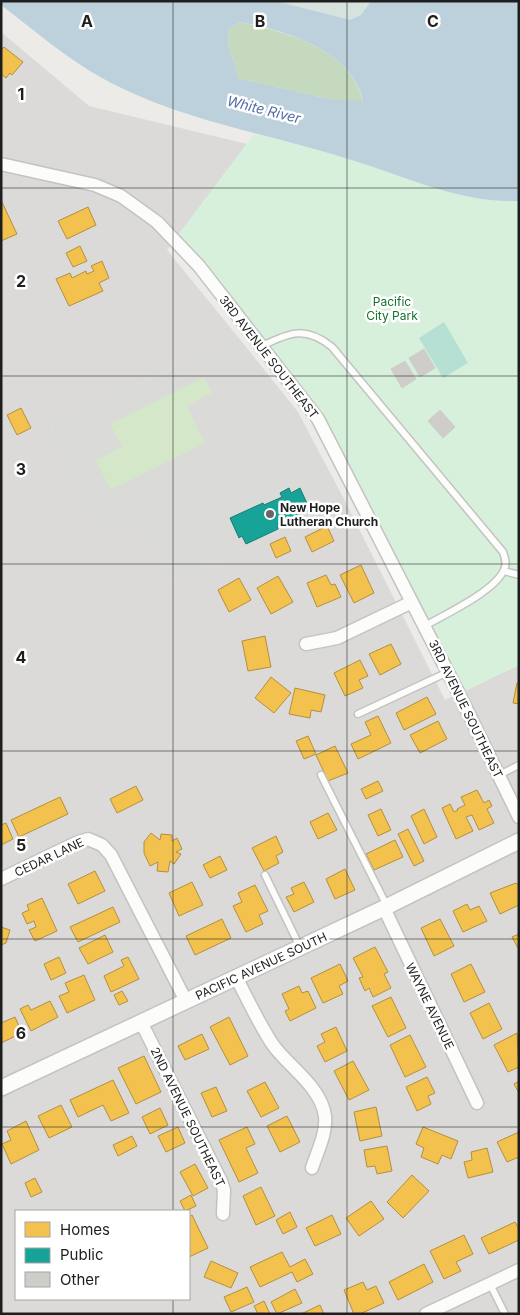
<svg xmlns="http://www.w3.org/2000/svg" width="520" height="1315" viewBox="0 0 520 1315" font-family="Inter,sans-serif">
	<rect width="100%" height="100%" fill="#ecebe7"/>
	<path fill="#dbdad8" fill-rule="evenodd" d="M1,32L89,106L247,144L167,250L238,337L50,425L105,537L140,521L172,583L345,501L445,700L519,665V1314H1ZM16,1211H189V1299H16Z"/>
	<path fill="#dadad8" d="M238,337L298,412L345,501L172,583L140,521L105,538L50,425Z"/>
	<path fill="#d4e7c8" d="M204,377L212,393L187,406L205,443L110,490L96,460L122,447L110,424Z"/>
	<path fill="#c4d9be" d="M240,22C286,32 352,49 363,102L329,99L238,78L235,64L229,51L228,30Z"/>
	<path fill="#d5e2dd" d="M276,1H371L361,15L350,20Z"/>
	<path fill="#d7f0db" d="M254,134C289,142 323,151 357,161C410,178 462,203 519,201V665L459,694L318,419L175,239Z"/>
	<path fill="#b6e0d4" d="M444,322L468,363L443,378L419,338Z"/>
	<path fill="#bdd1dc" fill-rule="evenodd" d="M1,1H276L350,20L361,15L371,1H519V201C462,203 411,179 358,162C272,134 182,122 102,78C66,58 34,30 1,5ZM240,22C284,30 353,51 363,101L329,99L238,78L235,64L229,51L228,30Z"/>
	<path fill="#f2c14e" stroke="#b29040" d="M4,47L23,62L12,75L10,73L6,78L1,74V50Z
		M1,200L17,234L1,241Z
		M88,207L96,225L67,239L58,221Z
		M80,246L87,261L73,267L66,253Z
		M102,261L109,278L99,283L103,291L69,306L56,279L70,273L72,278L86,271L87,274L94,271L91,266Z
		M21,408L31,428L17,435L7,415Z
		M327,526L334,541L312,552L305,537Z
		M285,537L291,551L276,558L270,544Z
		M361,565L374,593L354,603L340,575Z
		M326,575L331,585L335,584L341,597L317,607L307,583Z
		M278,576L293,602L271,614L257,588Z
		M239,578L251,600L229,612L218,590Z
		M265,636L271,667L248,671L242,641Z
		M391,644L401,664L380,675L369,654Z
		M360,660L368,676L359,680L363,688L345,696L334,673Z
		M271,677L291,693L274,713L255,698Z
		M517,683L519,684V704L513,703Z
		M295,688L325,695L321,712L311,710L310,718L289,714Z
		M427,697L436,714L404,730L396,713Z
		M378,716L391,743L358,759L351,744L371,735L365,722Z
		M438,721L447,739L420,753L410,735Z
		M308,736L316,754L304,759L296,741Z
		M335,746L348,773L328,781L316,755Z
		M378,781L383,791L366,799L361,789Z
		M136,786L143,800L117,813L110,799Z
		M477,790L484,803L489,800L492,806L487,809L494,823L479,830L472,815L466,817L473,831L456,839L442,808L450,804L454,812L458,810L457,809L465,805L461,797Z
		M60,797L68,814L19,837L11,820Z
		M381,809L391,830L378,836L368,815Z
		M424,809L437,837L424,844L411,816Z
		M328,813L337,830L318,839L310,822Z
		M6,823L13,839L1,845V825Z
		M408,829L424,861L414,866L398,834Z
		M151,833L160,840L161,834L172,835V841L177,838L182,849L176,852L181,854L174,864L170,861L168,872L157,871L158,862L150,866L144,853V842Z
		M276,836L283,852L276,856L279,863L264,871L252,848Z
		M395,840L403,857L374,870L366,854Z
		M220,856L227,870L210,878L203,865Z
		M345,869L355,890L335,899L326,879Z
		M95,871L105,891L78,904L68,884Z
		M192,882L203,905L179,916L169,893Z
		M304,882L314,902L294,912L286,897L294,894L291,888Z
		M516,883L519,886V905L500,914L490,893Z
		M255,885L268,911L259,915L263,924L246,932L233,906L242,902L238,893Z
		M42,898L57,931L35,941L29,930L36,927L34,921L27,924L22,913L29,910L27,905Z
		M467,904L470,910L479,906L487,921L463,932L453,911Z
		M113,907L120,922L78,942L70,927Z
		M222,919L231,938L195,955L186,936Z
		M440,919L454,946L434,956L421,928Z
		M1,927L10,930L6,943L1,945Z
		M519,934V950L512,937Z
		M105,935L113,952L88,964L79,948Z
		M375,947L388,972L384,974L391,988L373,997L369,988L365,991L359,978L363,977L353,958Z
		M59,957L66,973L51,980L44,964Z
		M128,957L139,979L111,992L104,976L124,966L121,960Z
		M340,964L348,981L339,986L343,994L323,1003L311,978Z
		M471,964L485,992L464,1002L451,974Z
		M84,975L95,1000L67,1013L59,996L69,992L65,983Z
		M299,986L302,993L308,991L316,1008L290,1021L285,1011L289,1009L282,994Z
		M122,991L128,1001L119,1005L114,995Z
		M391,997L406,1028L388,1037L372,1006Z
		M50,1001L58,1017L31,1031L20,1009L28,1005L31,1010Z
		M489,1003L502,1029L483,1039L470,1013Z
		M15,1017L22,1033L1,1043V1023Z
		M229,1017L248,1056L230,1065L210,1027Z
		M336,1027L347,1051L325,1062L317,1046L325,1042L321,1034Z
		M517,1033L519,1067L508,1072L494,1045Z
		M202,1034L209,1049L185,1060L178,1046Z
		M410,1035L426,1067L405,1077L390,1045Z
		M144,1056L161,1092L136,1104L118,1068Z
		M353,1061L369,1090L349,1100L334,1071Z
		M427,1077L435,1093L428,1096L431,1104L417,1111L406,1087Z
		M113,1080L129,1113L111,1121L103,1105L78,1117L70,1100Z
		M519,1081V1093L514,1084Z
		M265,1082L279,1108L261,1117L247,1091Z
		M216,1087L227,1111L212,1117L201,1093Z
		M61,1105L72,1127L49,1138L38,1116Z
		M376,1107L382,1136L360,1141L354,1112Z
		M160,1108L168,1125L150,1134L142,1117Z
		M287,1116L300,1142L280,1152L267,1126Z
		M26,1121L39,1150L11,1164L2,1144L11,1140L7,1131Z
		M178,1127L185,1143L166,1152L158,1136Z
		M247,1127L255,1144L246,1148L258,1173L239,1182L219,1140Z
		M423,1127L458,1141L451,1159L442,1155L438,1164L421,1157L424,1148L416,1144Z
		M519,1132V1157L507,1162L497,1142Z
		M132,1136L137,1146L118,1156L113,1145Z
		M387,1146L392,1171L377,1174L375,1166L367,1167L364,1150Z
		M487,1148L493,1172L468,1178L464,1162L472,1160L471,1152Z
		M195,1164L208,1188L193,1196L180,1172Z
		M412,1175L429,1191L403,1218L387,1202Z
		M35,1178L42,1192L31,1197L25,1183Z
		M261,1187L275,1216L256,1225L243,1196Z
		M191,1195L196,1206L185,1211L180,1201Z
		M371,1201L384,1219L359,1236L346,1218Z
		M290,1212L297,1227L283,1234L276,1220Z
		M192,1215L208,1248L189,1257V1217Z
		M332,1215L341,1234L315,1246L306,1228Z
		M515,1222L519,1229V1240L489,1254L481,1238Z
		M464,1235L473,1254L456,1262L461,1271L444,1279L430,1251Z
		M282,1252L290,1267L305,1259L313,1274L297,1282L292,1272L260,1287L250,1267Z
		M211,1261L238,1273L231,1288L204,1277Z
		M424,1264L433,1282L398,1300L389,1282Z
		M363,1282L367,1290L376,1286L384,1303L360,1314H354L344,1290Z
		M247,1287L254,1302L231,1312L224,1297Z
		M295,1289L302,1303L277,1314L271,1302Z
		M264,1301L270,1314H258L254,1306Z
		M320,1305L324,1314H301Z"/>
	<path fill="#17a398" stroke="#197b73" d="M289,488L291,493L300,488L310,510L277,525L278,529L246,544L242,536L239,538L230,518L263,503L264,505L282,497L280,493Z"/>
	<path fill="#cfcdca" stroke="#cfcdc9" d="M424,349L435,368L420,377L409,358Z
		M405,361L416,379L402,388L391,369Z
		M440,410L455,427L443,438L428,421Z"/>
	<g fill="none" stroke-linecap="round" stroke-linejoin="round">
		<defs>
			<path id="service" d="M262,346C290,332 306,326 332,347L503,552C505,558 507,564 504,570C494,592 445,614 425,626
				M504,571L519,575
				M358,714L448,672
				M321,775L387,906
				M499,775L519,765
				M265,875L300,947
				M490,1284L505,1314"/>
			<path id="minor" d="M1,164L95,185L121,196L157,222L199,266L318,419L459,694L519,817
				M306,644L337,638L412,602
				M1,879L76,843L88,839L102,845L111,855L186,1001
				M384,908L477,1103
				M236,977C248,1000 259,1024 273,1045C289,1067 321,1087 325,1116C327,1133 317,1152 312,1168
				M141,1022L221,1181L224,1190L223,1214
				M426,1314L519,1270"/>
			<path id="tertiary" d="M1,1088L384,908L519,841"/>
		</defs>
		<use href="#service" stroke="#c3c3c1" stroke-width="9"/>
		<use href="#minor" stroke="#c3c3c1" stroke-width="15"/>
		<use href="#tertiary" stroke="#c3c3c1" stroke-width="18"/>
		<use href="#service" stroke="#fcfcfb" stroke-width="6"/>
		<use href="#minor" stroke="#fcfcfb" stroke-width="12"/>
		<use href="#tertiary" stroke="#fcfcfb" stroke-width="15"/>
	</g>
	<path fill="none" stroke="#1e1e1e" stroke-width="1" stroke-opacity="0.55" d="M173,1V1211M347,1V1314M1,188H519M1,376H519M1,564H519M1,751H519M1,939H519M1,1127H519M173,1299V1314"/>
	<circle fill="#666664" stroke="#fff" stroke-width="2" cx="270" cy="514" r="5"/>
	<g text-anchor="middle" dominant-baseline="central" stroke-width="5" stroke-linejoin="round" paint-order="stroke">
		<g font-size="12" fill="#15732b" stroke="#fff">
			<text x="392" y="301">Pacific<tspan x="392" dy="14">City Park</tspan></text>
		</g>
		<g font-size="12" fill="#1e1e1e" stroke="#fff">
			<text transform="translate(269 357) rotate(52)">3RD AVENUE SOUTHEAST</text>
			<text transform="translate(466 709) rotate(64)">3RD AVENUE SOUTHEAST</text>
			<text transform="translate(49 857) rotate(-25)">CEDAR LANE</text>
			<text transform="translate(261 966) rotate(-25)">PACIFIC AVENUE SOUTH</text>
			<text transform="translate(430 1006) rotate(64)">WAYNE AVENUE</text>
			<text transform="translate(188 1117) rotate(64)">2ND AVENUE SOUTHEAST</text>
		</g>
		<g font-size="12" font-weight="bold" fill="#1e1e1e" stroke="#fff" text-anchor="start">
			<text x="280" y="507">New Hope<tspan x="280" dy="14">Lutheran Church</tspan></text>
		</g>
		<g font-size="14" font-style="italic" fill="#536fa5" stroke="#fff">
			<text transform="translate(264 109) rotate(14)">White River</text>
		</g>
	</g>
	<g font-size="16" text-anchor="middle" font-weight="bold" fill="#1e1e1e" stroke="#fff" stroke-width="5" stroke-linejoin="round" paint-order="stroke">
		<text x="87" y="27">A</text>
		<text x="260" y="27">B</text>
		<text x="433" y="27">C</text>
		<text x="21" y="100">1</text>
		<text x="21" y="287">2</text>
		<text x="21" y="475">3</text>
		<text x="21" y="663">4</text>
		<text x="21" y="851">5</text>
		<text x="21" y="1039">6</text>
	</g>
	<rect width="520" height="1315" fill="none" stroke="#1e1e1e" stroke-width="5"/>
	<rect x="15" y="1210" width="175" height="90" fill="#ffffff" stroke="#a5a5a5"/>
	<rect x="25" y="1222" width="25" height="15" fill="#f2c14e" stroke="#a5a5a5"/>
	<text x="60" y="1235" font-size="15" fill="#1e1e1e">Homes</text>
	<rect x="25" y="1248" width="25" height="15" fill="#17a398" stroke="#a5a5a5"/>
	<text x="60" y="1260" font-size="15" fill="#1e1e1e">Public</text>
	<rect x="25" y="1272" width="25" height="15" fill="#cfcdca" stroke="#a5a5a5"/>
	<text x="60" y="1285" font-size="15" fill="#1e1e1e">Other</text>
</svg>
